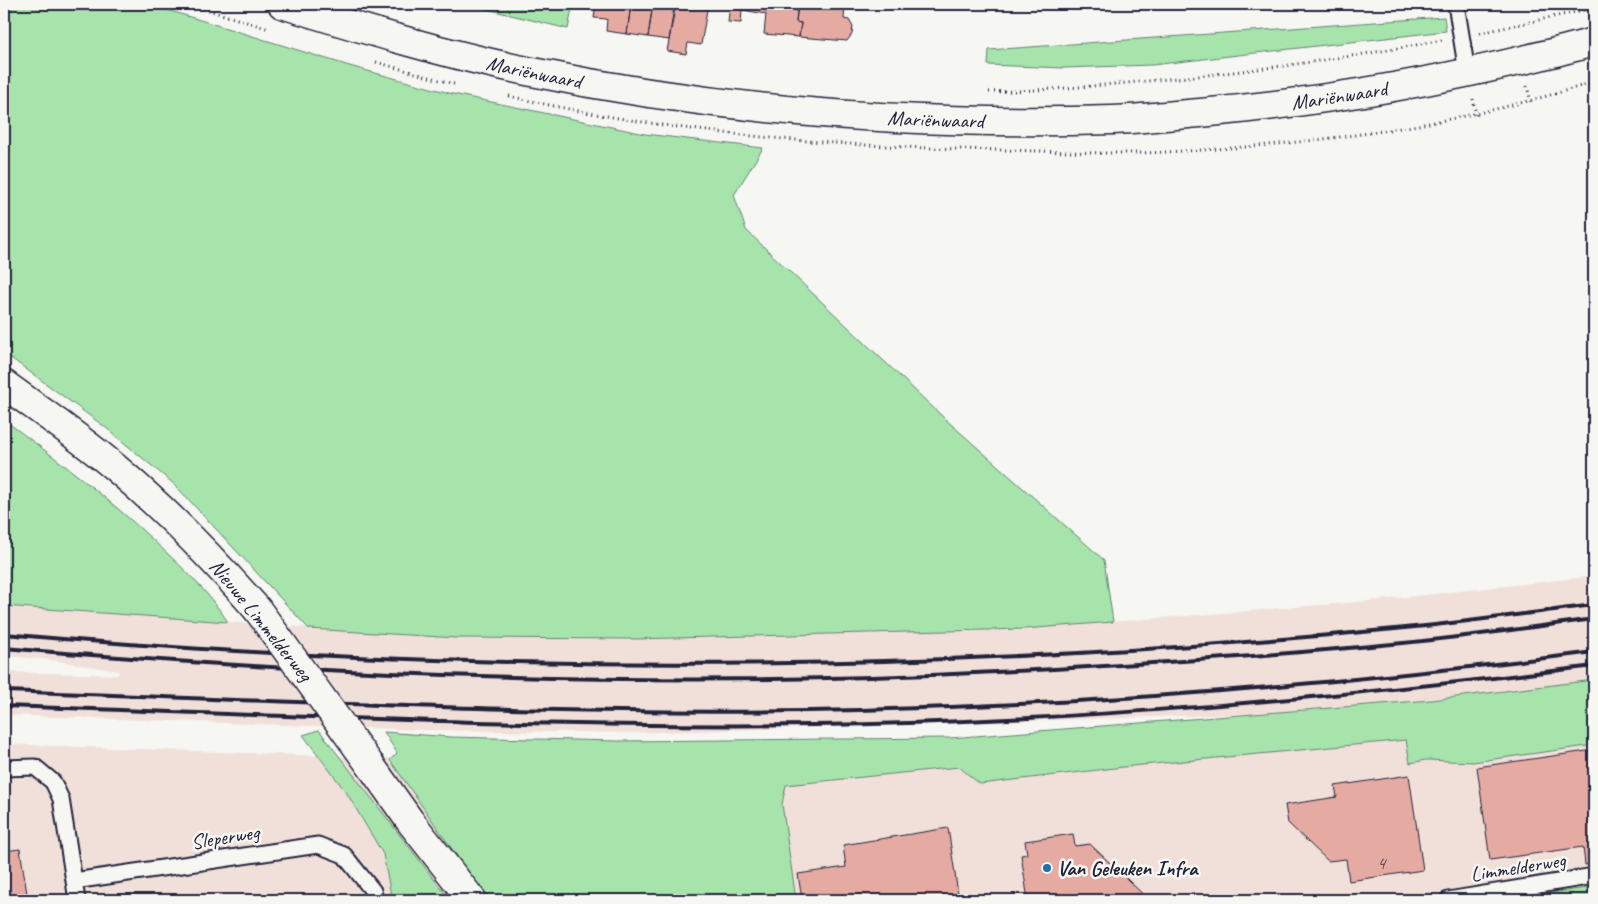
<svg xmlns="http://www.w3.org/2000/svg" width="1598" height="904" viewBox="0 0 1598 904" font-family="Caveat,sans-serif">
	<rect width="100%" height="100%" fill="#f6f6f2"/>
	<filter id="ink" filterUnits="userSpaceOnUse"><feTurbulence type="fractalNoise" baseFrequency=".02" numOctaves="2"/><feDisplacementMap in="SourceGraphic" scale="10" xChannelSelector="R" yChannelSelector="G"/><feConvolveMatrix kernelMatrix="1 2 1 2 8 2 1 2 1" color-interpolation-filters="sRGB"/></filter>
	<g filter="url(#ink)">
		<path fill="#f1e0da" d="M1594,576V900H4V744L736,771L1289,713L630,733L425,730L4,715V672L118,675L119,671L52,660L4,656V606L457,638L634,639L1024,629L1370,601Z"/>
		<path fill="#a6e4ac" stroke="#648374" d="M4,4H148L353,67L453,94L645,134L763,148L734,195L746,230L944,418L1104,560L1113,622L1024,629L634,639L457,638L309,629L175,485L105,427L4,353Z
			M466,4H573L568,29Z
			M1444,17L1446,31L1152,65L1064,68L988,65L989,50Z
			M4,420C56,458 107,497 154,541C181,566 208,591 228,622L4,606Z
			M1594,680V745L1473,762L1426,760L1410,763L1406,740L1132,766L980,784L959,767L786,785L782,804L796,900H493L473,879L390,760L397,753L384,732L450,737L616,741L950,738L1431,700Z
			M319,730L450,900H392L383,854L346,792L303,735Z
			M1594,887V900H1499Z"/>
		<path fill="#e5aba3" stroke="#22223b" d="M596,4H631L627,34L606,31L607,19L594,18Z
			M631,4H653L648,37L627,34Z
			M653,4H666L665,6L674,7L669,40L648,37Z
			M676,4H708L701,45L688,43L686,54L667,51Z
			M730,4H798L796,22L801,23L799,37L764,34L766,14L742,10L741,23L728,22Z
			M798,4H845L844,19L849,20L853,27L852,34L847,41L799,37L801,23L796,22Z
			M1594,750V863L1585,865L1583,847L1490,860L1477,767Z
			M1409,775L1423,870L1349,881L1346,859L1328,861L1288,823L1285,805L1337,797L1335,786Z
			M948,828L959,900H802L798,874L846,867L843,845Z
			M1073,834L1075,846L1090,844L1149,900H1028L1021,855L1027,854L1025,841Z
			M20,849L28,900H4V851Z"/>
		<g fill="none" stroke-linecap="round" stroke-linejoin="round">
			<defs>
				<path id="lane" d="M1456,4L1467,72
					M4,768L35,767L53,782L61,799L74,881
					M77,900L74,881L318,845L344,855L373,891L375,900
					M1448,900L1594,876"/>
				<g id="secondary">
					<path id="s1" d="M282,4C363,29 445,54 527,71C720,111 916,126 1113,120C1142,119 1171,115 1200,113C1333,101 1465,77 1594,42"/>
					<path d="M4,384C42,412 81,438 117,469C168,512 213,559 257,609"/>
					<path d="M371,766L410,821L472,900"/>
				</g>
			</defs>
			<use href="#lane" stroke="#22223b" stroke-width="19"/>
			<use href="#secondary" stroke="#22223b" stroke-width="31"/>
			<path stroke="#22223b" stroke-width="3" stroke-dasharray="1 4" stroke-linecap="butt" d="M189,4L269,29
				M1480,33L1594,8
				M376,62L454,84
				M1527,86L1531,102
				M989,92C1059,90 1128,83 1198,76C1280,67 1361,56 1442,40
				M509,96C670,134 836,147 1001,150C1056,151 1111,155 1166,152C1311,145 1456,126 1594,82
				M1473,99L1476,115"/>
			<use href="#lane" stroke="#f6f6f2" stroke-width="15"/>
			<use href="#secondary" stroke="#f6f6f2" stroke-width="28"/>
			<path stroke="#22223b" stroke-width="4" d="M4,634C467,675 933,674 1395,629C1462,623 1528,613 1594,605
				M4,648C333,676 666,689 996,672C1132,665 1268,656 1403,643C1467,637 1531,627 1594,619
				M4,691C289,701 575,717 860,710C1106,704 1351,683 1594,652
				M4,706C273,715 543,728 812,725C1074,722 1335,698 1594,666"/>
			<defs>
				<path id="secondary-bridge" d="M257,609L371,766"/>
			</defs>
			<use href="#secondary-bridge" stroke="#22223b" stroke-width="31" stroke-linecap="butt"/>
			<use href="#secondary-bridge" stroke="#f6f6f2" stroke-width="28"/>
		</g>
	</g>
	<circle fill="#1f6fb2" stroke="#f6f6f2" stroke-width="2" cx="1047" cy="868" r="5"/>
	<g text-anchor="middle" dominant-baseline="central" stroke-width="5" stroke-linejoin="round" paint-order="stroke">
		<g font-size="19" fill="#534455">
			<text x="1381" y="863">4</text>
		</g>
		<g font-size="21" fill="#22223b" stroke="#f6f6f2">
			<text stroke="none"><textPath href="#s1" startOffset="261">Mariënwaard</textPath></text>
			<text stroke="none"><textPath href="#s1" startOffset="1071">Mariënwaard</textPath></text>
			<text stroke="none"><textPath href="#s1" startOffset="666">Mariënwaard</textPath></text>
			<text transform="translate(261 620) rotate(51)">Nieuwe Limmelderweg</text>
			<text transform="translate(225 837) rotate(-9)">Sleperweg</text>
			<text transform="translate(1518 867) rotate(-9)">Limmelderweg</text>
		</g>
		<g font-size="21" font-weight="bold" fill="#22223b" stroke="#f6f6f2" text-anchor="start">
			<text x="1057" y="868">Van Geleuken Infra</text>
		</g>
	</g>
	<rect width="1598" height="904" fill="none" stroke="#f6f6f2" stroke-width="20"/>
	<rect x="10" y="10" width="1578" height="884" fill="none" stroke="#22223b" stroke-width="2" filter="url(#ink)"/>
</svg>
